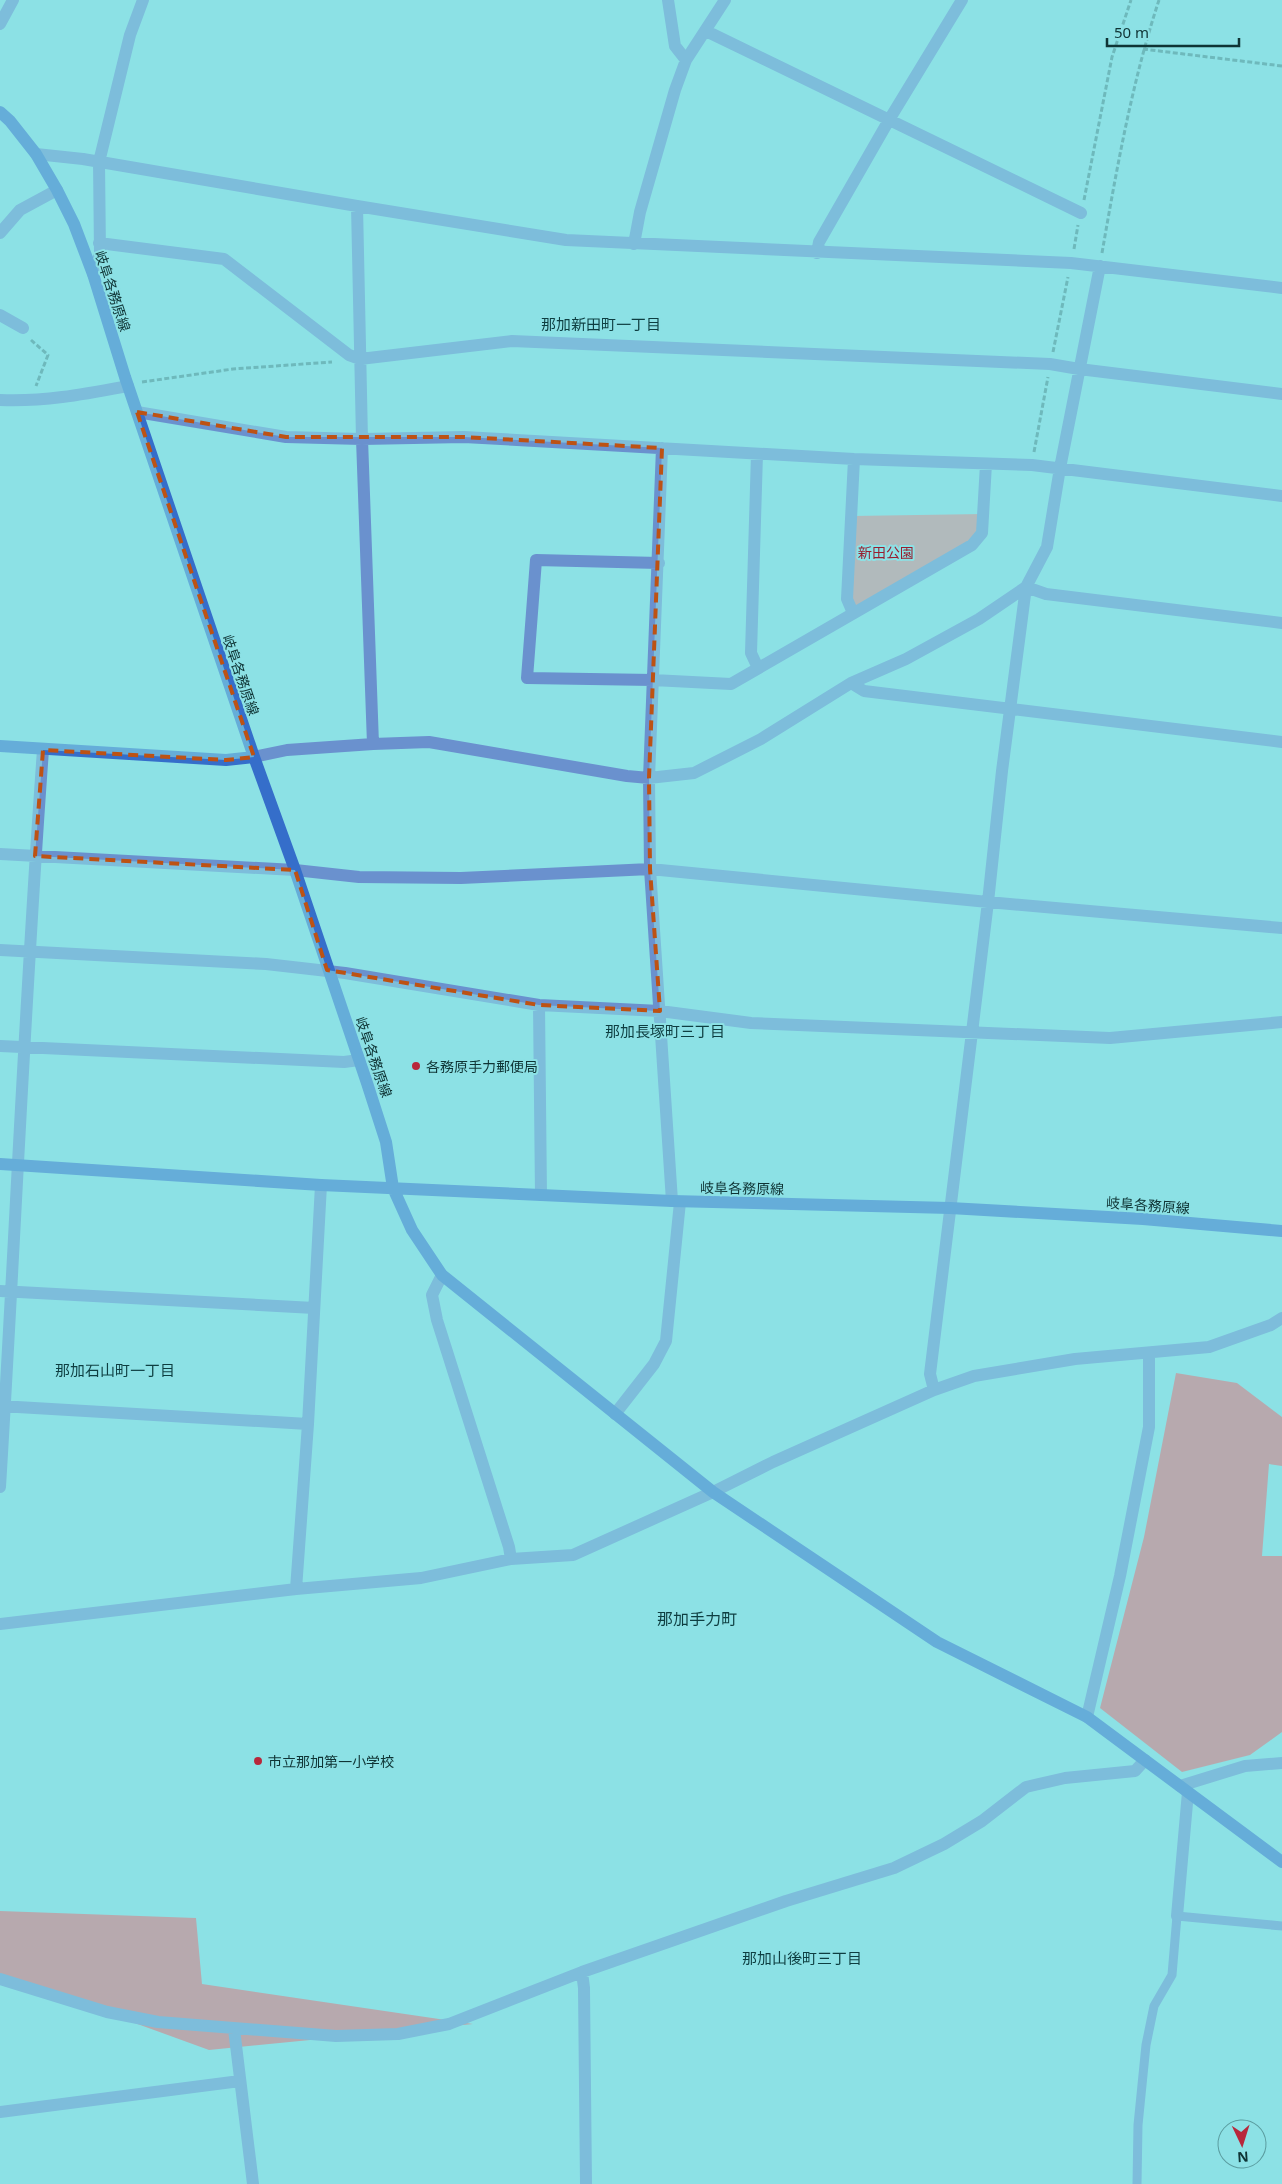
<svg xmlns="http://www.w3.org/2000/svg" width="1282" height="2184" viewBox="0 0 1282 2184" font-family="'Noto Sans','Noto Sans JP',sans-serif">
	<rect width="100%" height="100%" fill="#8ce1e5"/>
	<path fill="#dd8b8b" d="M983,514L982,533L853,613L851,516Z"/>
	<path fill="#eb656c" d="M1176,1373L1237,1383L1282,1417V1466L1269,1464L1262,1556H1282V1732L1250,1755L1182,1772L1100,1708L1144,1537Z
		M0,1911L196,1918L202,1984L473,2024L209,2050L0,1974Z"/>
	<g fill="none" stroke-linecap="round" stroke-linejoin="round">
		<path stroke="#4b878a" stroke-width="3" stroke-dasharray="5 2.5" stroke-linecap="butt" d="M1143,49L1282,66
			M1084,200L1112,57L1131,0
			M1074,249L1078,225
			M1102,253C1117,167 1132,82 1159,0
			M31,340L48,355L36,386
			M1053,352L1068,277
			M142,382L233,369L332,362
			M1034,452L1048,377"/>
		<path stroke="#6a91ce" stroke-width="9" d="M1137,2184L1138,2125L1146,2045L1154,2006L1172,1975L1177,1916L1282,1926"/>
		<path stroke="#6a91ce" stroke-width="12" d="M668,0L675,46L686,60
			M0,24L13,0
			M706,31L1081,213
			M36,154L83,159L357,206L566,240L1071,263L1282,288
			M357,206L362,439L373,744
			M0,233L20,210L57,190
			M99,243L224,259L349,355L360,359L512,341L1050,364L1079,369L1282,394
			M634,244L640,212L675,90L686,60L725,0
			M817,253L819,242L889,120L962,0
			M93,274L100,254L99,162L130,35L143,0
			M0,315L23,328
			M0,400C44,402 85,394 128,386
			M137,412L286,437L362,439L464,437L854,459L1032,465L1282,496
			M662,448L649,778L650,869L672,1201
			M757,454L751,653L758,668
			M659,563L536,560L527,678L653,680L731,684L972,545L982,533L986,464
			M1026,587L1046,594L1282,623
			M853,613L847,599L854,459
			M851,683L864,691L1282,742
			M254,757L287,750L373,744L429,742L627,776L649,778L694,773L761,739L851,683L906,659L979,619L1026,587
			M0,854L295,870L359,877L461,878L650,869L988,902L1282,928
			M0,950L266,964L345,973L539,1005L660,1011L751,1023L1110,1038L1282,1022
			M539,1005L541,1195
			M0,1046L344,1062L359,1060
			M442,1275L432,1295L437,1320L509,1547L511,1559
			M0,1291L314,1308
			M934,1390L930,1374L988,902L1002,771L1026,587L1047,547L1060,468L1100,266
			M0,1406L308,1424
			M615,1414L654,1364L666,1341L680,1202
			M0,1487C15,1242 25,995 43,750
			M296,1589L308,1424L321,1185
			M0,1624L296,1589L421,1578L511,1559L573,1555L713,1492L773,1462L934,1390L974,1376L1075,1359L1209,1347L1271,1325L1282,1318
			M1087,1717L1120,1576L1149,1427V1353
			M1180,1786L1245,1766L1282,1763
			M1177,1916L1188,1792
			M582,1972L584,1988L586,2184
			M0,1979L107,2012L158,2022L336,2036L398,2034L449,2024L582,1972L786,1901L894,1868L944,1844L982,1821L1026,1787L1065,1778L1135,1771L1145,1760
			M234,2029L253,2184
			M0,2112L240,2081"/>
		<path stroke="#356eca" stroke-width="12" d="M0,112L10,121L36,154L57,190L74,224L93,274L125,377L254,757L295,870L367,1083L386,1142L393,1188L412,1230L442,1275L713,1492L937,1642L1087,1717L1282,1862
			M0,746L226,760L254,757
			M0,1164L321,1185L672,1201L950,1208L1143,1219L1282,1231"/>
	</g>
	<path d="M0 0H1282V2184H0ZM137,412L286,437H464L662,448L649,778L650,869L660,1011L539,1005L327,970L295,870L35,856L43,750L226,760L254,757Z" fill="#8ce1e5" fill-opacity=".55" fill-rule="evenodd"/>
	<path fill="none" stroke="#bd5214" stroke-width="4" stroke-dasharray="10 6" stroke-linejoin="round" d="M137,412L286,437H464L662,448L649,778L650,869L660,1011L539,1005L327,970L295,870L35,856L43,750L226,760L254,757Z"/>
	<g fill="#b8273b" stroke="#8ce1e5" stroke-width="2">
		<circle cx="416" cy="1066" r="5"/>
		<circle cx="258" cy="1761" r="5"/>
	</g>
	<g text-anchor="middle" dominant-baseline="central" stroke-width="4" stroke-linejoin="round" paint-order="stroke">
		<g font-size="14" fill="#0f3435" stroke="#8ce1e5">
			<text transform="translate(113 291) rotate(72)">岐阜各務原線</text>
			<text transform="translate(241 675) rotate(71)">岐阜各務原線</text>
			<text transform="translate(374 1057) rotate(71)">岐阜各務原線</text>
			<text transform="translate(742 1188) rotate(1)">岐阜各務原線</text>
			<text transform="translate(1148 1205) rotate(4)">岐阜各務原線</text>
		</g>
		<g font-size="14" fill="#991e2f" stroke="#8ce1e5">
			<text x="886" y="552">新田公園</text>
		</g>
		<g font-size="14" fill="#0f3435" stroke="#8ce1e5" text-anchor="start">
			<text x="426" y="1066">各務原手力郵便局</text>
			<text x="268" y="1761">市立那加第一小学校</text>
		</g>
		<g font-size="15" fill="#0e3e41" stroke="#8ce1e5">
			<text x="601" y="324">那加新田町一丁目</text>
			<text x="665" y="1031">那加長塚町三丁目</text>
			<text x="115" y="1370">那加石山町一丁目</text>
			<text x="802" y="1958">那加山後町三丁目</text>
		</g>
		<g font-size="16" fill="#0e3e41" stroke="#8ce1e5">
			<text x="697" y="1619">那加手力町</text>
		</g>
	</g>
	<g transform="translate(1242 2144) rotate(176)"><circle r="24" fill="#8ce1e5" stroke="#5a9c9f"/>
	<path d="M0-4L9 19L0 12L-9 19Z" fill="#b8273b"/>
	<text y="-8" font-size="14" font-weight="bold" text-anchor="middle" fill="#0f3435">N</text>
	</g>
	<path d="M1107 38v8h132v-8" fill="none" stroke="#0f3435" stroke-width="2.5"/>
	<text x="1114" y="38" font-size="15" fill="#0f3435" stroke="#8ce1e5" stroke-width="4" paint-order="stroke">50 m</text>
</svg>
